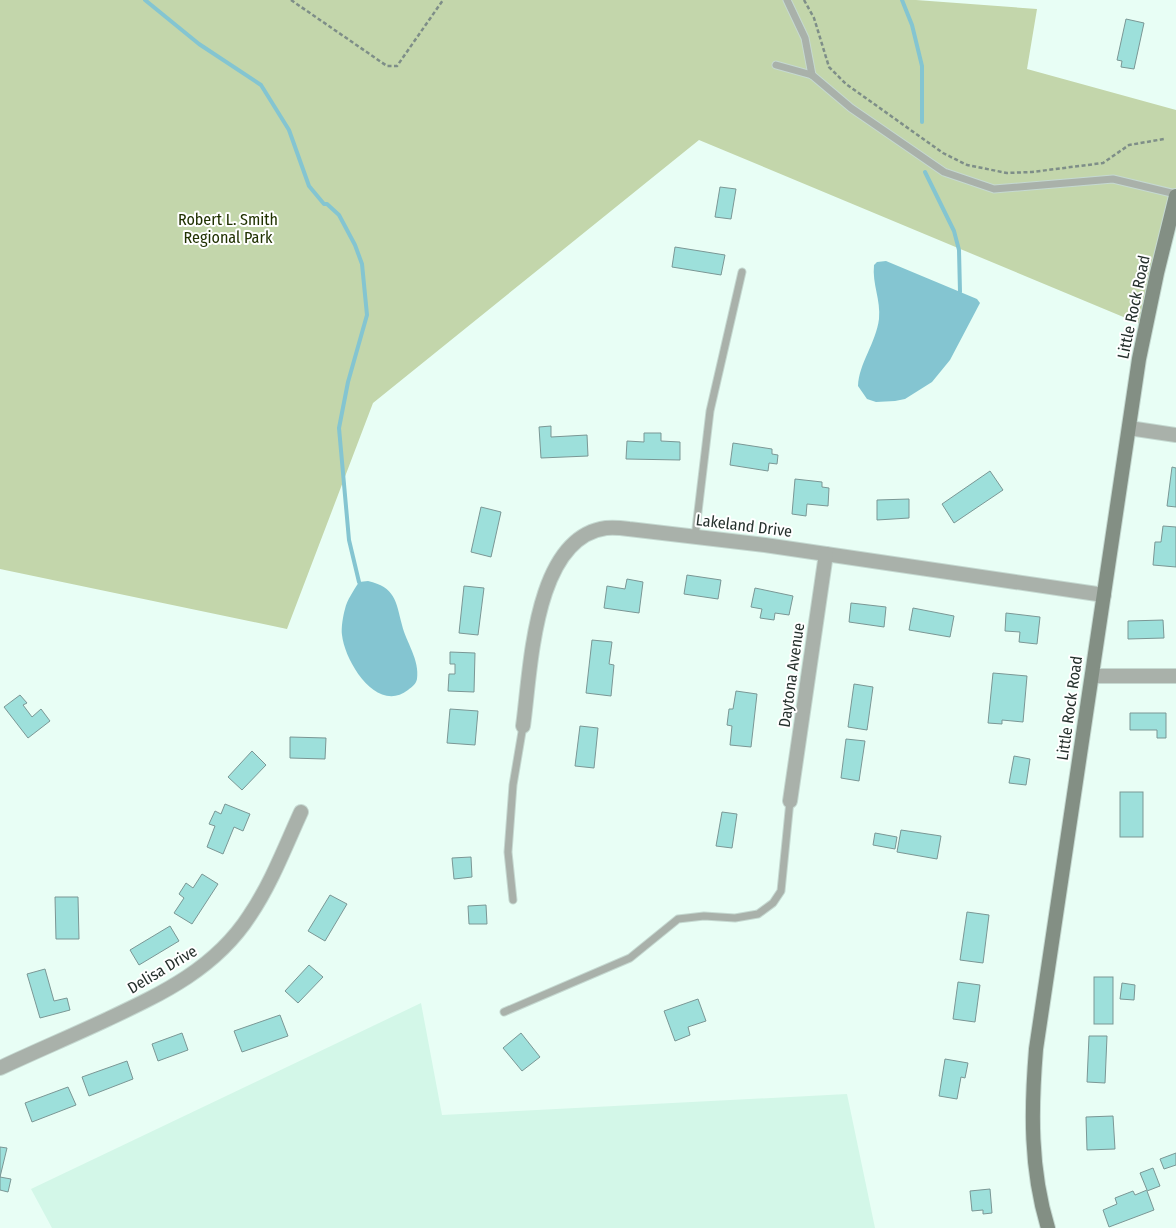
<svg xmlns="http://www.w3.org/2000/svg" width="1176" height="1228" font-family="'Fira Sans Condensed',sans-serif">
<rect width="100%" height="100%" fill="#e8fef5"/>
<polygon fill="#d3f7e8" points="421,1003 442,1115 847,1094 875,1228 52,1228 31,1189"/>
<polygon fill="#c3d6ab" points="0,0 916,0 1037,9 1027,69 1176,110 1176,196 1145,326 699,140 373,403 287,629 0,569"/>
<g fill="#84c5d1">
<path d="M886,261L977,299L980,303L950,360L932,382L905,399L895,401L876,402L867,399L858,386C859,363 876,343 879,319C881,300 872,284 874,265L877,262Z"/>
<path d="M368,581C395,587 396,601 402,625C406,642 420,660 417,679C416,684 412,687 408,690C377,714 345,662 342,635C341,628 343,616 345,609C347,600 354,590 359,582Z"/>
</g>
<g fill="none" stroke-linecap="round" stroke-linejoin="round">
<g stroke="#84c5d1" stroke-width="4">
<polyline points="145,0 199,44 261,85 289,130 309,186 324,204 327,204 339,215 355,245 362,264 367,315 348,382 339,428 349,540 359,582"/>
<polyline points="902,0 912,25 922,66 922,122"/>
<polyline points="925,172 954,231 959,250 960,292"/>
</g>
</g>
<g fill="#9de0db" stroke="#7b9795">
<polygon points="1126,19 1144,23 1134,69 1121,67 1122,61 1117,60"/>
<polygon points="720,187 736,189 731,219 715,217"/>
<polygon points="675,247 725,255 721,275 672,267"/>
<polygon points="551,426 551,437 587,435 588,456 541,458 539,427"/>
<polygon points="644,433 661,433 661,441 680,442 680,460 626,459 627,441 644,442"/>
<polygon points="733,443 772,449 772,454 778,455 777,464 769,463 768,471 730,465"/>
<polygon points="1172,467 1176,468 1176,507 1167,506"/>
<polygon points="990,471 1003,490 954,523 942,504"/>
<polygon points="795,479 822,482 822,487 829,488 828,506 807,504 806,516 792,514"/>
<polygon points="909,499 909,518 877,520 877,500"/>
<polygon points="481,507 501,512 491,557 471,552"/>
<polygon points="1163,526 1176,527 1176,567 1153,565 1155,542 1161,542"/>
<polygon points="687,575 721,580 718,599 684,594"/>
<polygon points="627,579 643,582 639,613 604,608 607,586 625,589"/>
<polygon points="464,586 484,588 478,635 459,633"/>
<polygon points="755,588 793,596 789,615 775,613 774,620 760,618 762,609 751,607"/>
<polygon points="851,603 886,607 884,627 849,622"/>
<polygon points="913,608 954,616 950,637 909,630"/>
<polygon points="1006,613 1040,617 1037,644 1019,642 1020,632 1005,631"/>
<polygon points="1163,620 1164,638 1128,639 1128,621"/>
<polygon points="592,640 612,642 609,664 614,665 611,696 586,693"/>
<polygon points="450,652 475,653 474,692 448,691 449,674 455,674 455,664 450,664"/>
<polygon points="993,673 1027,676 1023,722 1002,720 1002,724 988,723"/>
<polygon points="854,684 873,687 867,730 848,727"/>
<polygon points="736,691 757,694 751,747 730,745 732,726 727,725 729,709 733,709"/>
<polygon points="20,695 27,703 23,705 32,717 41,709 50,721 28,738 4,707"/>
<polygon points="450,709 478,711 475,745 447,743"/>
<polygon points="1130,713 1166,713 1166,738 1157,738 1157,730 1130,730"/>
<polygon points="580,726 598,728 594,768 575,766"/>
<polygon points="290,737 326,738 325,759 290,758"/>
<polygon points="846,739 865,741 859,781 841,778"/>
<polygon points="252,751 266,765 242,790 228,777"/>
<polygon points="1014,756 1030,759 1026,785 1009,783"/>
<rect x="1120" y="792" width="23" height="45"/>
<polygon points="225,804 250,814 243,831 234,827 223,854 207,847 215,826 209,824 215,811 221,814"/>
<polygon points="722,812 737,814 732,848 716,846"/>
<polygon points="901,830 941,836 937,859 897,852"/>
<polygon points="875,833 897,837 895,849 873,845"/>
<polygon points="471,857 472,877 454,879 452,858"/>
<polygon points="202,874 218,884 192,924 174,913 184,898 179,894 186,883 193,888"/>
<polygon points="330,895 347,904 325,941 308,931"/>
<polygon points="55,897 78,897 79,939 56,939"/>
<polygon points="486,905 487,924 469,924 468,906"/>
<polygon points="967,912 989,915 983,963 960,960"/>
<polygon points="170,926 179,941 139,965 130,950"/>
<polygon points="309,965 323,977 298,1003 285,991"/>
<polygon points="45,969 54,1001 67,998 70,1010 40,1018 27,974"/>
<rect x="1094" y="977" width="19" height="47"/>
<polygon points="958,982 980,985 975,1022 953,1019"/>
<polygon points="1122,983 1135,985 1134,1000 1120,999"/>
<polygon points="698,999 706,1021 688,1027 690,1035 675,1041 664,1011"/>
<polygon points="280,1015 288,1036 242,1052 234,1031"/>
<polygon points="182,1033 188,1050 158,1061 152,1044"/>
<polygon points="521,1033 540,1057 522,1071 503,1048"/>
<polygon points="1089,1036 1107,1036 1105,1083 1087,1082"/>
<polygon points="945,1059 968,1063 965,1078 961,1077 957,1099 939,1096"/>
<polygon points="127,1061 133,1079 89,1096 82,1077"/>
<polygon points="68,1087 76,1105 32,1122 25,1103"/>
<polygon points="1113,1116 1115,1149 1087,1150 1086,1117"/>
<polygon points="0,1147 7,1148 0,1177 11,1179 8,1192 0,1190"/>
<polygon points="1176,1153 1176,1165 1164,1169 1160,1159"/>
<polygon points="1153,1168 1160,1186 1147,1191 1154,1210 1109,1227 1103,1210 1117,1204 1115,1198 1133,1191 1135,1195 1147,1190 1140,1173"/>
<polygon points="990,1189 992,1213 983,1214 983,1210 972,1211 970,1191"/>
</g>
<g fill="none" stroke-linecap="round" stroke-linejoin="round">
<g stroke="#c5d9d1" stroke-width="9">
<g id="service">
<polyline points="787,0 805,38 812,75"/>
<polyline points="776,65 812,75 851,108 944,172 994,189 1113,179 1176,194"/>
<polyline points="695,537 710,411 742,272"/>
<polyline points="513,900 508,852 513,785 523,726"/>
<polyline points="504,1012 630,958 678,919 704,916 735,918 758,914 773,903 781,891 790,801"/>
</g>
</g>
<g stroke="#c5d9d1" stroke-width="16">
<g id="minor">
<polyline points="1129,428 1176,435"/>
<polyline points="1092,676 1176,676"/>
<path d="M523,726C531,670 533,538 606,528C614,527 622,528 629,529L765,545L1104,595"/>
<polyline points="790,801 826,554"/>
<path d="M0,1068C36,1051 72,1036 108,1019C163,993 216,968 250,915C271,884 285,847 301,812"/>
</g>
</g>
<g stroke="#c5d9d1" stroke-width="16">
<path id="secondary" d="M1048,1228C1030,1169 1031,1110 1036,1049L1139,359L1157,273L1176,196"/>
</g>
<g stroke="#7e8e88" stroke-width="2.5" stroke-dasharray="4 2.5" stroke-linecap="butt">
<polyline points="291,0 387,66 397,66 443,0"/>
<polyline points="804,0 814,18 829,67 846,84 943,153 967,165 1007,173 1032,172 1103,163 1129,145 1164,139"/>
</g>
<use href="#service" stroke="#a9b1aa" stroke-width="7"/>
<use href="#minor" stroke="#a9b1aa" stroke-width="14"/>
<use href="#secondary" stroke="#838f84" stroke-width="14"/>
</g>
<g text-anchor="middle" stroke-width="4" stroke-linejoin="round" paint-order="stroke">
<g font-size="16" fill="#203100" stroke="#fff">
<text x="228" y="225">Robert L. Smith<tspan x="228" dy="18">Regional Park</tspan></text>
</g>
<g font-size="16" fill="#26312d" stroke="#fff">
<text transform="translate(1133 307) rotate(-78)" y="6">Little Rock Road</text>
<text transform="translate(744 525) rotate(7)" y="6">Lakeland Drive</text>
<text transform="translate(791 675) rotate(-82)" y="6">Daytona Avenue</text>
<text transform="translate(1069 708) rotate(-82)" y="6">Little Rock Road</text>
<text transform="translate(162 969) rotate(-31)" y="6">Delisa Drive</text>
</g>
</g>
</svg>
